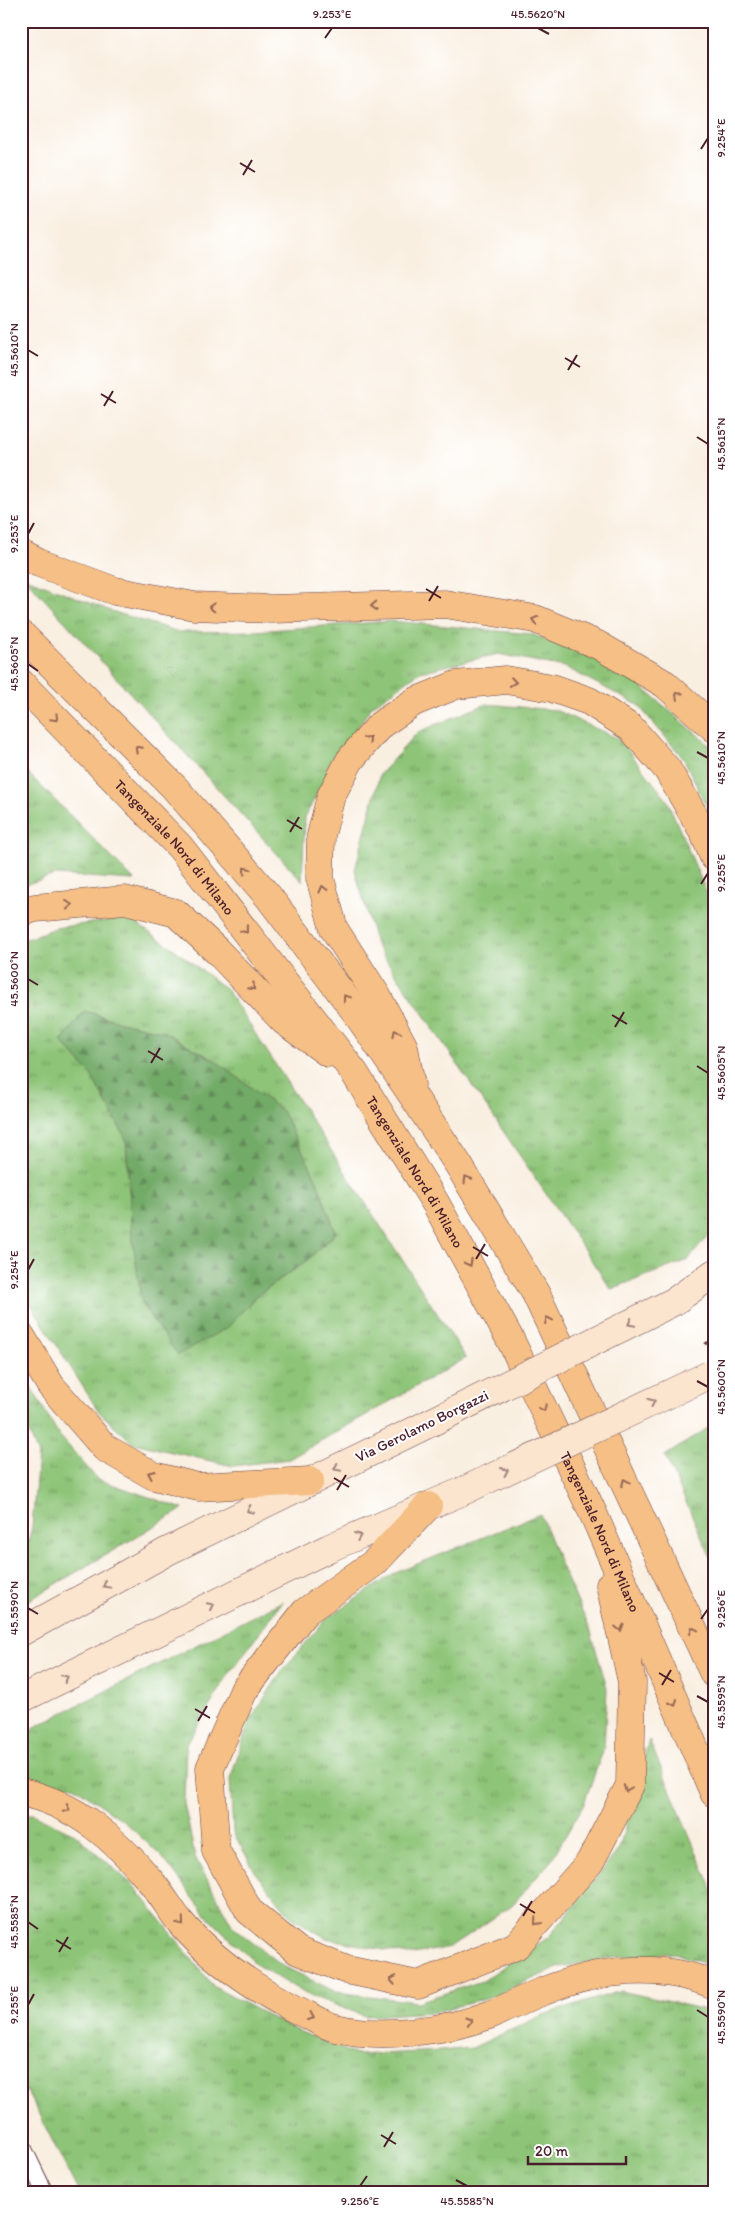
<svg xmlns="http://www.w3.org/2000/svg" width="735" height="2214" font-family="Itim,sans-serif">
<defs>
<pattern id="grass-tufts" width="24" height="20" patternUnits="userSpaceOnUse" patternTransform="scale(1.25)"><rect width="24" height="20" fill="#8dc477"/><path d="M3 7l-1-3M5 7V3M7 7l1-3M15 17l-1-3M17 17v-4M19 17l1-3" fill="none" stroke="#759f62"/></pattern>
<pattern id="forest-firs" width="22" height="20" patternUnits="userSpaceOnUse" patternTransform="scale(1.25)"><rect width="22" height="20" fill="#72aa68"/><path d="M5 1l3.5 6h-7zM16 11l3.5 6h-7z" fill="#608a56"/></pattern>
</defs>
<rect width="100%" height="100%" fill="#fff"/>
<filter id="ink" filterUnits="userSpaceOnUse"><feTurbulence type="fractalNoise" baseFrequency=".02" numOctaves="2"/><feDisplacementMap in="SourceGraphic" scale="10" xChannelSelector="R" yChannelSelector="G"/><feConvolveMatrix kernelMatrix="1 2 1 2 8 2 1 2 1" color-interpolation-filters="sRGB"/></filter>
<filter id="wash" filterUnits="userSpaceOnUse"><feTurbulence type="fractalNoise" baseFrequency=".0096" numOctaves="4" result="noise"/><feDisplacementMap in="SourceGraphic" scale="20" xChannelSelector="R" yChannelSelector="G"/><feGaussianBlur stdDeviation="1.12" result="paint"/><feColorMatrix in="noise" values="0 0 0 0 0 0 0 0 0 0 0 0 0 0 0 0 0 1.4 0 .05"/><feComposite in="paint" operator="in"/></filter>
<g filter="url(#wash)">
<rect width="100%" height="100%" fill="#f9efe1"/>
<g fill="url(#grass-tufts)" stroke="#6c7251" fill-rule="evenodd">
<polygon points="24,577 111,611 179,632 255,631 392,621 531,634 618,667 704,740 714,750 714,823 684,759 638,705 565,667 498,654 420,672 372,706 331,766 305,817 302,881"/>
<polygon points="486,704 555,710 619,739 667,800 714,910 714,1229 688,1260 611,1289 376,945 355,870 380,774 418,732"/>
<polygon points="21,766 134,880 55,875 21,886"/>
<path d="M128,918L174,949L227,990L466,1358L289,1459L233,1466L133,1443L99,1412L21,1289V941L55,928ZM85,1011L120,1022L164,1032L216,1061L336,1233L305,1262L256,1296L228,1327L132,1235L126,1139L90,1073L61,1041Z"/>
<polygon points="21,1370 59,1435 97,1479 183,1509 21,1605 21,1568 32,1527 38,1455 21,1412"/>
<polygon points="714,1424 714,1564 665,1456"/>
<polygon points="540,1514 561,1566 590,1629 607,1688 604,1748 583,1806 550,1862 512,1905 451,1947 408,1955 326,1938 291,1917 257,1875 233,1832 230,1779 249,1722 282,1671 326,1619 393,1574"/>
<polygon points="283,1601 229,1674 186,1745 184,1803 195,1857 233,1927 281,1965 336,1992 418,2002 482,1981 549,1937 619,1849 649,1740 714,1893 714,1967 675,1953 620,1957 560,1967 486,1999 434,2012 365,2016 306,1994 257,1965 207,1916 163,1858 124,1821 74,1786 21,1778 21,1734"/>
<polygon points="32,1814 75,1834 134,1886 214,1987 289,2027 356,2055 441,2051 472,2048 543,2015 621,1991 701,2009 714,2016 714,2193 79,2193 27,2091 21,2091 21,1815"/>
</g>
<polygon fill="url(#forest-firs)" stroke="#5e644a" points="85,1011 120,1022 164,1032 216,1061 282,1111 316,1178 336,1233 305,1262 256,1296 228,1327 178,1355 142,1305 132,1235 126,1139 90,1073 61,1041"/>
</g>
<g filter="url(#ink)">
<g fill="none" stroke-linecap="round" stroke-linejoin="round">
<g stroke="#643e46" stroke-width="18">
<polyline id="service" points="21,2143 45,2193"/>
</g>
<g stroke="#643e46" stroke-width="29">
<g id="secondary">
<polyline points="675,1301 714,1273"/>
<polyline points="21,1632 168,1551 428,1424"/>
<polyline points="21,1699 329,1548 461,1492"/>
</g>
</g>
<g stroke="#643e46" stroke-width="29">
<g id="motorway">
<polyline points="21,554 39,563 115,591 194,606 271,609 445,604 535,619 598,645 665,684 714,728"/>
<polyline points="21,634 174,787 268,896 355,1011 413,1096 458,1164 536,1294 714,1674"/>
<path id="s1" d="M21,683L180,847L354,1072L436,1204L511,1341L593,1513L714,1793"/>
<polyline points="21,912 35,908 125,900 176,913 217,951 284,1021 328,1053"/>
<polyline points="411,1085 404,1047 377,996 334,929 320,878 321,835 331,796 350,760 380,725 414,702 456,685 506,680 552,688 589,701 631,728 667,769 703,831 714,857"/>
<polyline points="21,1336 51,1386 105,1448 154,1476 198,1487 310,1481"/>
<polyline points="428,1506 374,1563 305,1612 244,1690 210,1768 216,1851 249,1911 298,1951 347,1970 418,1985 516,1946 590,1862 630,1785 632,1682 610,1585"/>
<path d="M21,1792C76,1804 117,1840 152,1883C162,1895 170,1909 180,1922C215,1963 259,1992 307,2015C316,2019 326,2026 336,2028C379,2039 448,2031 489,2015C508,2008 525,1998 544,1991C597,1969 660,1962 714,1985"/>
</g>
</g>
<polyline stroke="#643e46" stroke-width="3" stroke-dasharray="4 4" stroke-linecap="butt" points="705,1344 714,1340"/>
<use href="#service" stroke="#fff" stroke-width="16"/>
<use href="#secondary" stroke="#fbe5cf" stroke-width="28"/>
<use href="#motorway" stroke="#f5bf86" stroke-width="28"/>
<g stroke="#643e46" stroke-width="29" stroke-linecap="butt">
<g id="secondary-bridge">
<polyline points="428,1424 675,1301"/>
<polyline points="461,1492 709,1375"/>
</g>
</g>
<use href="#secondary-bridge" stroke="#fbe5cf" stroke-width="28"/>
</g>
<defs><path id="oneway-chevron" d="M-2-3.5L2.5 0L-2 3.5" fill="none" stroke-width="1.6" stroke-linecap="round" stroke-linejoin="round" transform="scale(1.25)"/></defs>
<g stroke="#976754">
<use href="#oneway-chevron" transform="translate(374 606) rotate(178)"/>
<use href="#oneway-chevron" transform="translate(212 607) rotate(-178)"/>
<use href="#oneway-chevron" transform="translate(535 620) rotate(-164)"/>
<use href="#oneway-chevron" transform="translate(513 682) rotate(8)"/>
<use href="#oneway-chevron" transform="translate(678 695) rotate(-138)"/>
<use href="#oneway-chevron" transform="translate(55 718) rotate(46)"/>
<use href="#oneway-chevron" transform="translate(368 739) rotate(-49)"/>
<use href="#oneway-chevron" transform="translate(138 749) rotate(-135)"/>
<use href="#oneway-chevron" transform="translate(246 870) rotate(-130)"/>
<use href="#oneway-chevron" transform="translate(323 889) rotate(-105)"/>
<use href="#oneway-chevron" transform="translate(69 905) rotate(-5)"/>
<use href="#oneway-chevron" transform="translate(245 930) rotate(52)"/>
<use href="#oneway-chevron" transform="translate(252 987) rotate(46)"/>
<use href="#oneway-chevron" transform="translate(346 998) rotate(-127)"/>
<use href="#oneway-chevron" transform="translate(396 1033) rotate(-117)"/>
<use href="#oneway-chevron" transform="translate(467 1179) rotate(-121)"/>
<use href="#oneway-chevron" transform="translate(469 1263) rotate(61)"/>
<use href="#oneway-chevron" transform="translate(548 1320) rotate(-115)"/>
<use href="#oneway-chevron" transform="translate(543 1408) rotate(64)"/>
<use href="#oneway-chevron" transform="translate(151 1474) rotate(-156)"/>
<use href="#oneway-chevron" transform="translate(625 1482) rotate(-115)"/>
<use href="#oneway-chevron" transform="translate(620 1628) rotate(77)"/>
<use href="#oneway-chevron" transform="translate(693 1630) rotate(-115)"/>
<use href="#oneway-chevron" transform="translate(674 1703) rotate(66)"/>
<use href="#oneway-chevron" transform="translate(627 1789) rotate(111)"/>
<use href="#oneway-chevron" transform="translate(67 1809) rotate(27)"/>
<use href="#oneway-chevron" transform="translate(181 1922) rotate(50)"/>
<use href="#oneway-chevron" transform="translate(537 1922) rotate(131)"/>
<use href="#oneway-chevron" transform="translate(393 1980) rotate(-169)"/>
<use href="#oneway-chevron" transform="translate(311 2017) rotate(25)"/>
<use href="#oneway-chevron" transform="translate(469 2021) rotate(-16)"/>
</g>
<g stroke="#a2827d">
<use href="#oneway-chevron" transform="translate(631 1323) rotate(153)"/>
<use href="#oneway-chevron" transform="translate(652 1402) rotate(-25)"/>
<use href="#oneway-chevron" transform="translate(337 1468) rotate(154)"/>
<use href="#oneway-chevron" transform="translate(505 1471) rotate(-25)"/>
<use href="#oneway-chevron" transform="translate(250 1510) rotate(154)"/>
<use href="#oneway-chevron" transform="translate(358 1536) rotate(-23)"/>
<use href="#oneway-chevron" transform="translate(106 1585) rotate(151)"/>
<use href="#oneway-chevron" transform="translate(211 1606) rotate(-26)"/>
<use href="#oneway-chevron" transform="translate(65 1678) rotate(-26)"/>
</g>
</g>
<path fill="none" stroke="#4a1f2b" stroke-width="2" d="M538,28L549,34M325,38L332,28M701,149L708,138M240,163L255,172M243,175L252,160M28,350L38,356M565,358L580,367M568,370L577,355M101,394L116,403M104,406L113,391M697,437L708,444M28,534L34,523M426,589L441,598M429,601L438,586M28,664L38,671M697,752L708,758M287,820L302,829M290,832L299,817M701,884L708,873M28,979L38,985M612,1015L627,1024M615,1027L624,1012M148,1051L163,1060M151,1063L160,1048M697,1066L708,1073M473,1247L488,1256M476,1259L485,1244M28,1270L34,1259M697,1381L708,1387M334,1478L349,1487M337,1490L346,1475M28,1608L38,1614M701,1619L708,1609M659,1673L674,1682M662,1685L671,1670M697,1696L708,1702M195,1709L210,1718M198,1721L207,1706M520,1904L535,1913M523,1916L532,1901M28,1922L38,1929M56,1940L71,1949M59,1952L68,1937M28,2005L34,1994M697,2010L708,2017M381,2135L396,2144M384,2147L393,2132M456,2180L467,2186M360,2186L367,2176"/>
<g text-anchor="middle" stroke-width="4" stroke-linejoin="round" paint-order="stroke">
<g font-size="15" fill="#4a1f2b" stroke="#fff">
<text dy="5" stroke="none"><textPath href="#s1" startOffset="225">Tangenziale Nord di Milano</textPath></text>
<text dy="5" stroke="none"><textPath href="#s1" startOffset="630">Tangenziale Nord di Milano</textPath></text>
<text transform="translate(422 1426) rotate(-26)" y="5">Via Gerolamo Borgazzi</text>
<text dy="5" stroke="none"><textPath href="#s1" startOffset="1035">Tangenziale Nord di Milano</textPath></text>
</g>
</g>
<rect width="735" height="2214" fill="none" stroke="#fff" stroke-width="55"/>
<path d="M528 2156v8h98v-8" fill="none" stroke="#4a1f2b" stroke-width="2.5"/>
<text x="535" y="2156" font-size="15" fill="#4a1f2b" stroke="#ffffff" stroke-width="4" paint-order="stroke">20 m</text>
<rect x="28" y="28" width="680" height="2158" fill="none" stroke="#4a1f2b" stroke-width="2"/>
<g font-size="12" text-anchor="middle" fill="#4a1f2b">
<text x="332" y="18">9.253°E</text>
<text x="538" y="18">45.5620°N</text>
<text transform="translate(721 138) rotate(-90)" y="4">9.254°E</text>
<text transform="translate(14 350) rotate(-90)" y="4">45.5610°N</text>
<text transform="translate(721 444) rotate(-90)" y="4">45.5615°N</text>
<text transform="translate(14 534) rotate(-90)" y="4">9.253°E</text>
<text transform="translate(14 664) rotate(-90)" y="4">45.5605°N</text>
<text transform="translate(721 758) rotate(-90)" y="4">45.5610°N</text>
<text transform="translate(721 873) rotate(-90)" y="4">9.255°E</text>
<text transform="translate(14 979) rotate(-90)" y="4">45.5600°N</text>
<text transform="translate(721 1073) rotate(-90)" y="4">45.5605°N</text>
<text transform="translate(14 1270) rotate(-90)" y="4">9.254°E</text>
<text transform="translate(721 1387) rotate(-90)" y="4">45.5600°N</text>
<text transform="translate(14 1608) rotate(-90)" y="4">45.5590°N</text>
<text transform="translate(721 1609) rotate(-90)" y="4">9.256°E</text>
<text transform="translate(721 1702) rotate(-90)" y="4">45.5595°N</text>
<text transform="translate(14 1922) rotate(-90)" y="4">45.5585°N</text>
<text transform="translate(14 2005) rotate(-90)" y="4">9.255°E</text>
<text transform="translate(721 2017) rotate(-90)" y="4">45.5590°N</text>
<text x="360" y="2205">9.256°E</text>
<text x="467" y="2205">45.5585°N</text>
</g>
</svg>
